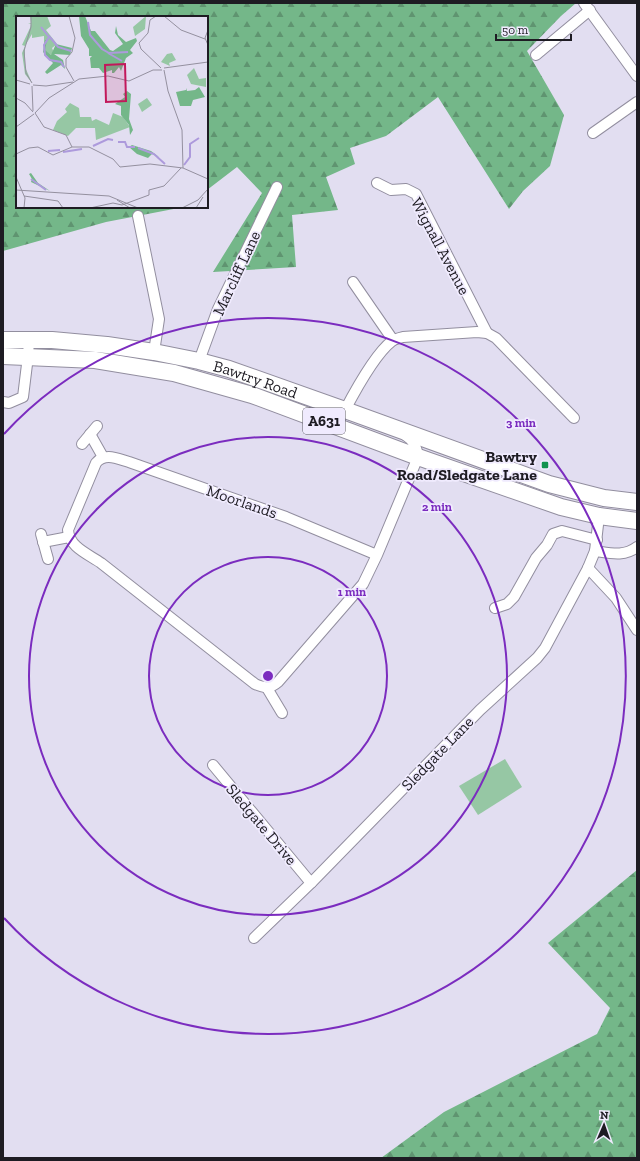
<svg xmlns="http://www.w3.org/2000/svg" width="640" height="1161" font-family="'Zilla Slab',serif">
<defs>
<pattern id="forest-firs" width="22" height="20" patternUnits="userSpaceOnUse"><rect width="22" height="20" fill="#74b789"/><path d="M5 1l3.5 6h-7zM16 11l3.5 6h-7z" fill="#5f9470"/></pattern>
</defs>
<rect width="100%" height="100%" fill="#e2def1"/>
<polygon fill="#96c7a4" points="505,759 522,787 478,815 459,786"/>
<g fill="url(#forest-firs)">
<polygon points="3,3 576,3 561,16 527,51 564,115 550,166 523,191 509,209 438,97 386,136 350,148 355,164 326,177 338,210 292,215 296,267 213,272 262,193 237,167 207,190 207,17 17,17 17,207 184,207 106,222 3,251"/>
<polygon points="637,870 637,1158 381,1158 444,1112 597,1034 610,1008 548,943"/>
</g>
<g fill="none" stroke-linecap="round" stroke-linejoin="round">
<g stroke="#928e9f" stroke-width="12">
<g id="street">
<polyline points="584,3 637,76"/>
<polyline points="536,55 590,10"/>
<polyline points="593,133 637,102"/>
<polyline points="377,183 391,190 406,189 416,194 487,333"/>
<polyline points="138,216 159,319 154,352"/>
<polyline points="353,282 393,340"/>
<polyline points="199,361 218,309 277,187"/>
<polyline points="3,402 9,403 23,397 28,356 29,340"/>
<path d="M345,410C355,391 375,354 392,341C395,339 399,338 403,337L477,332L487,333L496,338L574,418"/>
<polyline points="90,434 103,457"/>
<polyline points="82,444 97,426"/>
<path d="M599,516L595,551C610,553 624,557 637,547"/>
<polyline points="41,534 48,559"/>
<polyline points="43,542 69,537"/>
<path d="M377,555L286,517L129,462C118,459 105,452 96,463L68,530C69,547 88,554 101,563L255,684C264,688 270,689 278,682L363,584L377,555L418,457C417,447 413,440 405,435"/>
<polyline points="588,568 616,598 637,630"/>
<polyline points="495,608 507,604 514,597 536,558 547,545 553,534 562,531 597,540"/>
<polyline points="267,688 282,713"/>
<polyline points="213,765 311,883"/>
<polyline points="254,938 311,883 480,710 537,658 545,648 588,568 595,551"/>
</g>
</g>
<g stroke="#928e9f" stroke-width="18">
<g id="primary">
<path id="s1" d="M3,340H52L107,345L154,352L199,361L229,369L345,410L549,484L604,498L637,502"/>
<polyline points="3,356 95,360 174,373 252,395 418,457 561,507 599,516 637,521"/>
</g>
</g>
<use href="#street" stroke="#fff" stroke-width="10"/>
<use href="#primary" stroke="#fff" stroke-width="16"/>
</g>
<g fill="none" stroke="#7b2cbf" stroke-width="2">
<circle cx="268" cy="676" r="119"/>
<circle cx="268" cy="676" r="239"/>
<path d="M4 434A358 358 0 1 1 4 918"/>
</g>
<rect fill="#129350" stroke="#f0ebfe" stroke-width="1.5" x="541" y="461" width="8" height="8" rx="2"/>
<g text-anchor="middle" stroke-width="3.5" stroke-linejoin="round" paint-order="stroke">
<rect fill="#f0ebfe" stroke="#5d5a65" stroke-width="1" x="303" y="408" width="42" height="26" rx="3"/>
<g font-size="15" font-weight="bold" fill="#1e1c23">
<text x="324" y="426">A631</text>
</g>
<g font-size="16" fill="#1e1c23" stroke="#f0ebfe">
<text transform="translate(441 246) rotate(62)" y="6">Wignall Avenue</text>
<text transform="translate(236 273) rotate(-65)" y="6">Marcliff Lane</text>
<text dy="6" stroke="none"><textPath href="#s1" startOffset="257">Bawtry Road</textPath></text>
<text transform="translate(242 501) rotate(19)" y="6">Moorlands</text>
<text transform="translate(437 753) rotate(-46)" y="6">Sledgate Lane</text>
<text transform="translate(262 824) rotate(50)" y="6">Sledgate Drive</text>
</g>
<g font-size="16" font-weight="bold" fill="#1e1c23" stroke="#f0ebfe" text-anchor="end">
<text x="537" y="462">Bawtry<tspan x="537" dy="18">Road/Sledgate Lane</tspan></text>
</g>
</g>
<g transform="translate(16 16)">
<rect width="192" height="192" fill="#e2def1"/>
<path d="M14,0H31L35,10L30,14L41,28L36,32L38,37L35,39L28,34V20L16,22V9V18L9,30V51L16,67L9,58L6,37L9,30L6,29L14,12L15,8L12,7H15ZM130,0L129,13L119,20L117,11ZM156,37L160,44L153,47L154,50L145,46L151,38ZM178,52L183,63L190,62V71L175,68L171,59ZM131,82L136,89L126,96L122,88ZM54,87L63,92L64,101H75L76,105L80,103L93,109L97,97L107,101L114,111L80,124L79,112H60L52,120L37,114L41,105L51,96L49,93Z" fill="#96c7a4"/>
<path d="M63,0H69L75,15H79L94,34L97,35L107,28L99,17L100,10L102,19L110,26L120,22L121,25L114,34L117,37L110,42L105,55L103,51L98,57H96V54L87,57L83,52H75L74,42L76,40H73V33L65,20ZM29,24H31L29,34L35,39L40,28L56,32L54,39L38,38L47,44L49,53L45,49L31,58L29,56L37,47L27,36ZM183,71L189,81L177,84L175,90H164L160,76L170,74V72L171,75L179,74ZM111,75L115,78L113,103L117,114L114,119L113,109L105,99V90L99,88L109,81L107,78ZM116,129L135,135L143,141L136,138L132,142L121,138L113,131ZM15,157L22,167L34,175L15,166L16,163L13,158Z" fill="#74b789"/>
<path fill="none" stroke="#ad9adc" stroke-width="2" d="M72,6L74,19L86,33L93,37L112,36M25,11L33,21L28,29L29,39L34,44L45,46L48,51M33,20L42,31L55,35M92,37L106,45M102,126H109L111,131H119M77,130L92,123L97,124M122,132L138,138L149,148M32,135L44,134M47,136L66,133M168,149L174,141V128L183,122M15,163L30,174"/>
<path fill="none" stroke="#94909f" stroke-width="1" d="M15,0V11L8,35L10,57L16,67M53,0L59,22L56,36L50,43V51L58,65M140,0L134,4L132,17L123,27L125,33L145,52M148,0L165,14L189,23M192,14L189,22L192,29M148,52L192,46M148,54L152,75L166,114L167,152L192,163M0,64L14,68M17,69L30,70L57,66M16,70L17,95M0,82L9,87L17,96M19,97L28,111L50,119L56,131H73L97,143L104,151L134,148L167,152M19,97L33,82L63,63L92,60L113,65L137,54H146M0,111L18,98M0,138L13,132L22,131L37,139L56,131M0,161L9,182L8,192M0,174L93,180L122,192M8,180L42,185L47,192M101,184L114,192M60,192H73M74,192L97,187L106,189L133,179V174L148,170L165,152M166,192L182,184L192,173M180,192L187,181"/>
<path fill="#c2185b" fill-opacity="0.15" stroke="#c2185b" stroke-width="2" d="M109,48L110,85L90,86L89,49Z"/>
<rect width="192" height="192" fill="none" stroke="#1e1c23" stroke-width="2"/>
</g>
<circle cx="268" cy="676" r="6" fill="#7b2cbf" stroke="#f0ebfe" stroke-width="2"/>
<g font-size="12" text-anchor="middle" font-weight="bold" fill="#7b2cbf" stroke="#f0ebfe" stroke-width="3.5" stroke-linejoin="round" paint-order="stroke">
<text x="521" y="427">3 min</text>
<text x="437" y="511">2 min</text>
<text x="352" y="596">1 min</text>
</g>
<rect width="640" height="1161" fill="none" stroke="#1e1c23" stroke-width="8"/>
<g transform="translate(604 1125) rotate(2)" stroke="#f0ebfe" stroke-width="3" paint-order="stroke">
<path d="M0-3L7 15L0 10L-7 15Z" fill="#1e1c23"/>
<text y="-6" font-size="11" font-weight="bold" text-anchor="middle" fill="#1e1c23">N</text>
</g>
<path d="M496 34v6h75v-6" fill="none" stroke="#1e1c23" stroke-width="2"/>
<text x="502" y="34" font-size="12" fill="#1e1c23" stroke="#f0ebfe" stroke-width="3" paint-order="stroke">50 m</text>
</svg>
